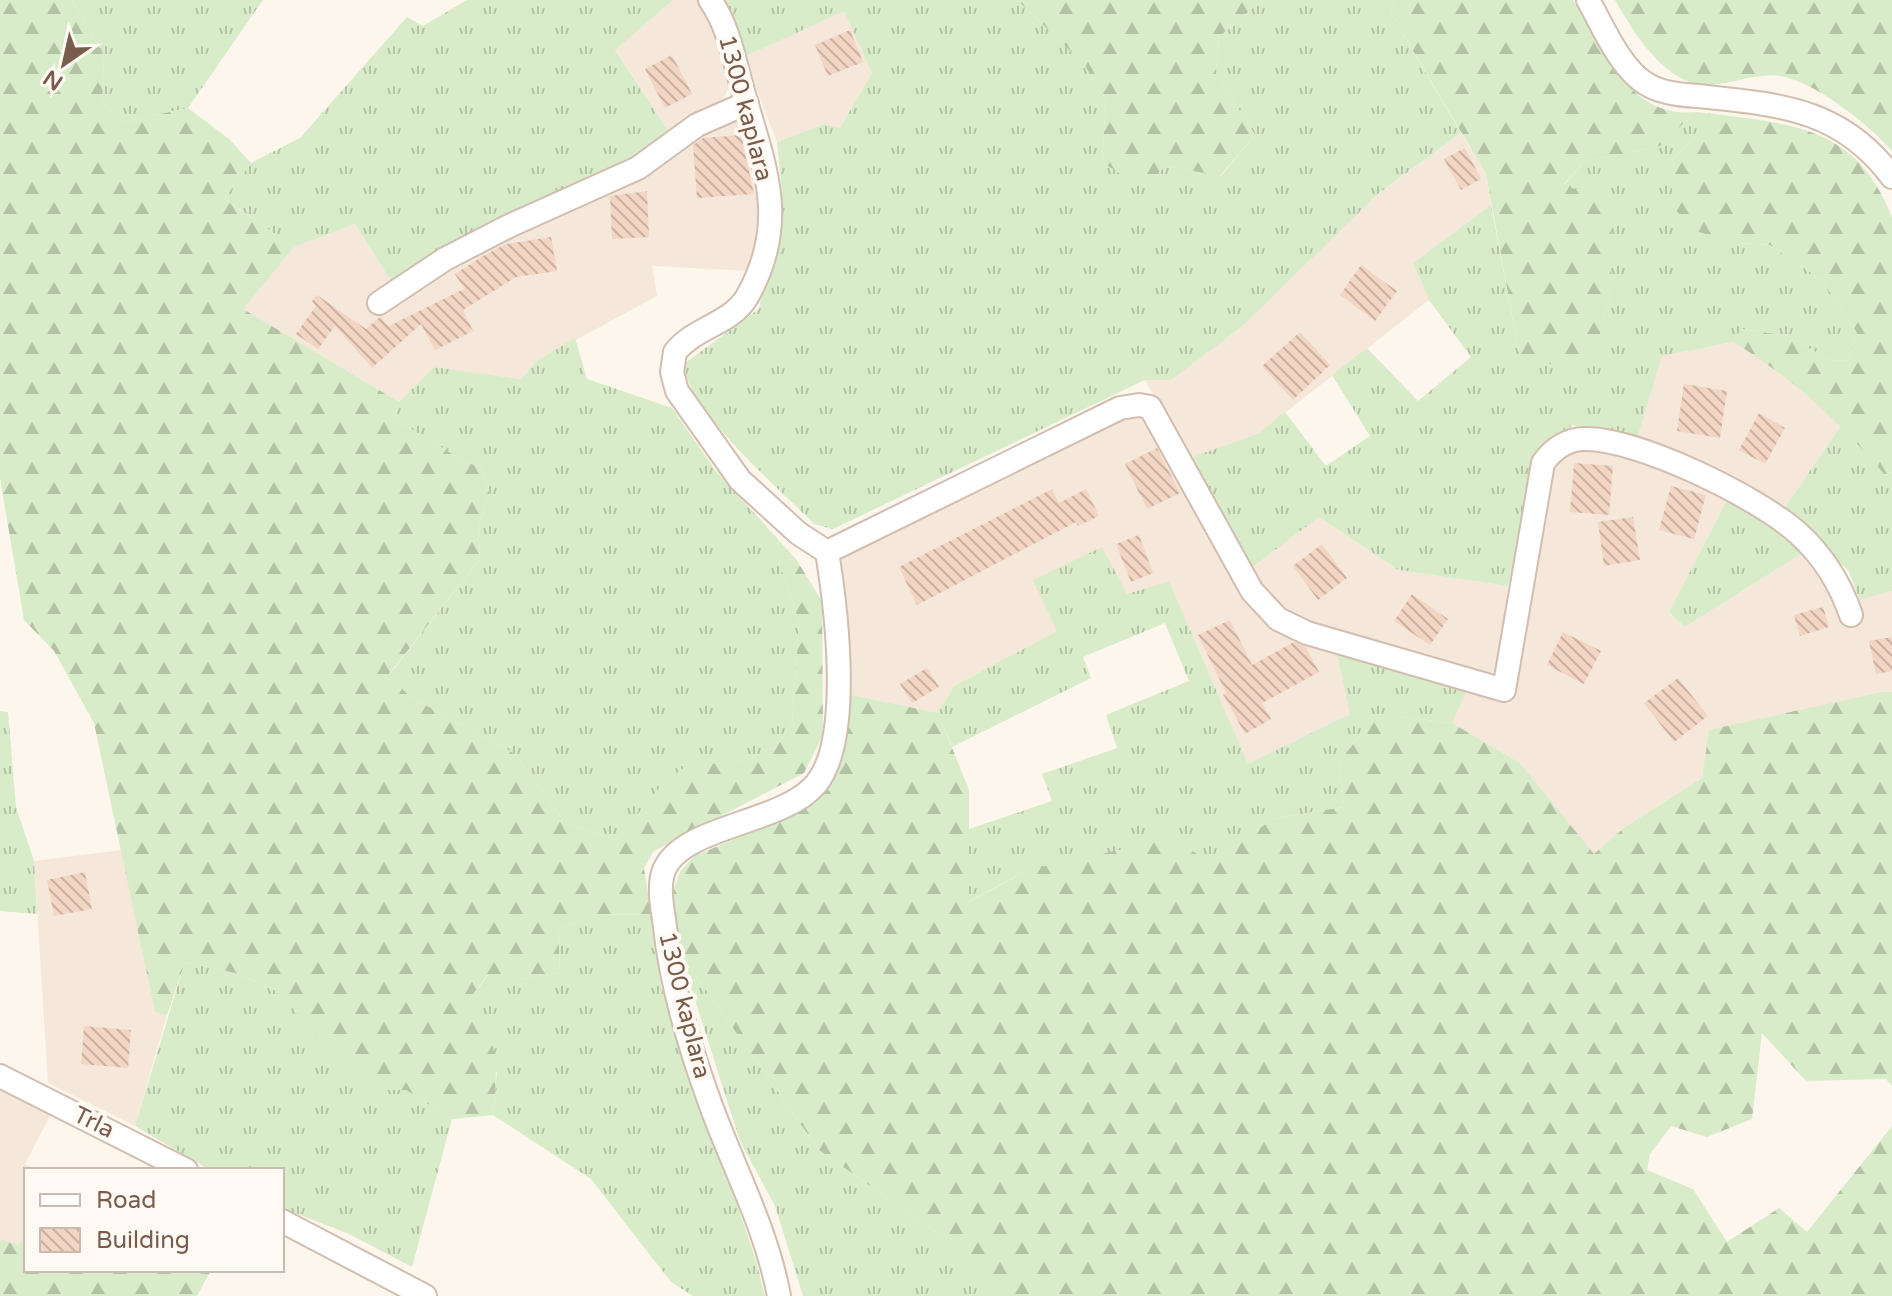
<svg xmlns="http://www.w3.org/2000/svg" width="1892" height="1296" font-family="'Varela Round',sans-serif">
<defs>
<pattern id="grass-tufts" width="24" height="20" patternUnits="userSpaceOnUse" patternTransform="scale(2)"><rect width="24" height="20" fill="#d8ecc9"/><path d="M3 7l-1-3M5 7V3M7 7l1-3M15 17l-1-3M17 17v-4M19 17l1-3" fill="none" stroke="#b4c2a5"/></pattern>
<pattern id="forest-firs" width="22" height="20" patternUnits="userSpaceOnUse" patternTransform="scale(2)"><rect width="22" height="20" fill="#d8ecc9"/><path d="M5 1l3.5 6h-7zM16 11l3.5 6h-7z" fill="#b4c2a5"/></pattern>
<pattern id="building-back-hatch" width="6" height="6" patternUnits="userSpaceOnUse" patternTransform="scale(2)"><rect width="6" height="6" fill="#f3d5c3"/><path d="M-1 5l2 2M0 0l6 6M5-1l2 2" fill="none" stroke="#cab0a1"/></pattern>
</defs>
<rect width="100%" height="100%" fill="#fdf6ec"/>
<g fill="#f5e8da">
<polygon points="673,0 698,0 714,24 730,86 723,99 669,132 615,49"/>
<polygon points="844,10 872,73 840,128 824,124 777,142 744,57"/>
<polygon points="741,113 762,176 761,227 751,271 652,266 657,296 537,361 521,379 434,367 399,402 242,309 294,247 355,224 401,297 475,250"/>
<polygon points="1461,133 1486,174 1491,205 1413,263 1429,300 1259,433 1190,458 1145,380 1171,380 1379,194"/>
<polygon points="1733,342 1775,367 1842,424 1783,510 1637,439 1661,356"/>
<polygon points="1140,416 1246,601 1277,629 1336,650 1351,714 1248,765 1169,581 1127,594 954,686 938,713 847,694 841,556 1120,417"/>
<polygon points="1579,451 1630,457 1706,485 1728,498 1669,612 1685,627 1801,554 1840,605 1892,591 1892,692 1710,730 1702,778 1625,827 1594,855 1520,763 1452,723 1468,689 1509,704 1522,659 1548,474 1556,463"/>
<polygon points="1319,517 1398,570 1508,586 1499,663 1492,674 1289,617 1274,605 1250,569"/>
<polygon points="122,850 155,1012 167,1015 135,1126 48,1083 34,861"/>
<polygon points="0,1086 51,1114 25,1164 36,1170 26,1170 26,1238 18,1245 0,1239"/>
</g>
<g fill="url(#grass-tufts)">
<polygon points="72,0 263,0 188,108 123,122 102,103 104,56"/>
<polygon points="467,0 673,0 615,50 669,132 628,166 476,231 391,281 355,224 294,247 223,198 251,163 300,138 407,17 423,26"/>
<path d="M716,0H1017L1084,64L1106,100L1102,162L1166,166L1221,176L1255,135L1216,73L1219,37L1262,0H1395L1390,12L1461,133L1378,194L1240,328L1171,380H1145L833,529L814,524C783,492 681,405 685,363L759,309L782,192L777,142L824,124L840,128L872,73L844,11L744,57Z"/>
<polygon points="1695,112 1715,114 1669,164 1738,243 1770,245 1822,280 1857,333 1848,360 1831,361 1788,336 1741,329 1733,342 1662,356 1637,439 1573,425 1540,447 1508,586 1398,570 1319,517 1250,569 1190,458 1259,433 1285,412 1326,466 1370,436 1332,375 1367,348 1418,401 1471,357 1429,300 1413,263 1491,205 1521,363 1575,364 1599,338 1611,289 1564,185 1583,162 1660,146"/>
<polygon points="575,338 587,379 672,408 715,470 796,559 779,561 799,622 792,723 777,746 744,761 686,767 665,782 616,840 566,824 515,754 409,696 389,675 480,559 478,526 490,491 480,466 467,463 395,419 399,402 434,367 521,379 537,361"/>
<polygon points="1842,424 1885,475 1892,472 1892,591 1860,600 1848,570 1783,510"/>
<polygon points="1728,498 1774,527 1801,554 1685,627 1669,612"/>
<polygon points="1102,547 1127,594 1169,581 1248,764 1350,714 1336,650 1468,689 1452,723 1377,714 1339,762 1343,807 1273,819 1210,863 1028,870 968,902 969,829 1052,801 1042,774 1117,748 1106,715 1189,681 1165,623 1083,657 1091,678 952,747 938,713 954,686 1057,631 1033,580"/>
<polygon points="0,711 8,712 16,807 34,861 37,914 0,911"/>
<polygon points="651,914 661,986 755,1257 765,1296 693,1296 671,1282 591,1179 493,1115 497,1073 469,1000 488,975 513,981 560,972 558,930 591,915"/>
<polygon points="680,953 819,1150 956,1246 1004,1296 803,1296 775,1206 740,1141"/>
<polygon points="185,962 235,973 275,990 372,1089 406,1090 452,1119 412,1267 349,1234 282,1208 282,1170 210,1170 135,1126"/>
</g>
<g fill="url(#forest-firs)">
<path d="M0,0H72L104,56L102,103L123,122L188,108L229,139L251,163L224,199L294,247L243,309L399,402L395,419L467,463L480,466L490,491L478,526L480,559L389,674L409,696L515,754L566,824L616,840L665,782L686,766L744,761L777,746L792,723L799,622L779,561L796,559L822,601L823,735L804,773L654,851L644,868L651,914L591,915L558,930L560,972L513,981L487,975L469,1000C500,1046 498,1061 493,1115L452,1119L406,1090H372L275,990L235,973L185,962L167,1015L155,1012L94,723L54,651L24,620L0,478Z"/>
<polygon points="1017,0 1262,0 1219,37 1216,73 1255,135 1220,176 1166,166 1142,188 1102,162 1106,100 1084,64"/>
<path d="M1395,0H1573C1604,47 1628,119 1695,112L1660,146L1583,162L1564,184L1612,208L1611,289L1599,339L1575,364H1521L1486,174L1390,12Z"/>
<path d="M1615,0H1892V151C1868,124 1816,82 1780,76C1758,72 1730,85 1707,85C1665,85 1633,31 1615,0Z"/>
<path d="M1715,114C1800,125 1857,129 1892,217V472L1885,475C1840,422 1793,378 1733,342L1741,329L1788,336L1831,361L1848,360L1857,333L1822,280L1770,245L1738,243L1699,232L1674,209L1669,164Z"/>
<polygon points="1882,692 1892,692 1892,1086 1886,1079 1806,1081 1762,1033 1752,1119 1707,1137 1671,1126 1650,1154 1647,1170 1693,1189 1727,1242 1779,1208 1807,1232 1892,1126 1892,1296 1004,1296 956,1246 819,1150 680,953 672,894 680,872 694,856 776,822 811,801 839,766 846,732 847,694 938,713 969,790 969,902 1028,870 1174,838 1210,863 1273,819 1343,807 1339,762 1377,714 1452,723 1520,763 1594,854 1625,827 1702,778 1709,730"/>
<polygon points="26,1238 26,1270 211,1270 197,1296 0,1296 0,1239 18,1245"/>
</g>
<g fill="url(#building-back-hatch)">
<polygon points="850,30 863,62 828,76 815,45"/>
<polygon points="672,55 692,94 665,108 645,69"/>
<polygon points="741,135 754,194 697,198 693,145 703,138"/>
<polygon points="1465,148 1481,179 1461,190 1444,159"/>
<polygon points="647,191 649,237 612,239 610,196"/>
<polygon points="551,237 557,271 516,277 463,310 473,331 435,350 421,324 372,368 335,326 318,349 296,334 316,306 312,301 317,295 366,329 380,317 389,326 464,289 455,274 483,256 506,244"/>
<polygon points="1361,265 1397,291 1375,321 1340,295"/>
<polygon points="1300,332 1330,365 1293,400 1262,366"/>
<polygon points="1684,384 1727,391 1720,438 1677,431"/>
<polygon points="1759,413 1785,428 1765,464 1739,450"/>
<polygon points="1157,448 1180,493 1147,509 1125,464"/>
<polygon points="1574,463 1613,466 1609,515 1570,512"/>
<polygon points="1671,486 1706,495 1694,539 1659,530"/>
<polygon points="1052,489 1059,503 1086,489 1099,516 1078,526 1076,522 917,605 899,567"/>
<polygon points="1633,517 1640,560 1604,566 1598,522"/>
<polygon points="1139,535 1153,573 1131,582 1116,544"/>
<polygon points="1322,544 1347,578 1318,600 1293,566"/>
<polygon points="1412,594 1448,619 1430,645 1394,621"/>
<polygon points="1823,607 1829,627 1800,636 1794,615"/>
<polygon points="1230,620 1252,665 1294,642 1306,647 1319,672 1262,703 1271,719 1245,734 1223,694 1226,693 1198,635"/>
<polygon points="1563,632 1601,651 1584,684 1547,665"/>
<polygon points="1892,637 1892,671 1876,674 1869,641"/>
<polygon points="927,668 939,687 912,703 900,684"/>
<polygon points="1678,678 1708,716 1674,742 1644,703"/>
<polygon points="85,872 92,909 54,916 47,880"/>
<polygon points="84,1026 131,1030 128,1068 81,1064"/>
</g>
<g fill="none" stroke-linecap="round" stroke-linejoin="round">
<g stroke="#d1beb0" stroke-width="26">
<g id="minor">
<path d="M710,0C729,27 734,60 743,91C764,166 790,221 747,297C731,324 695,327 675,352L672,372L677,391L740,480L798,533L827,552C836,607 853,739 816,784C782,825 678,825 663,873C658,890 663,910 665,927C671,985 690,1048 710,1103C734,1169 766,1227 779,1296"/>
<path d="M1588,0C1603,26 1620,69 1648,85C1666,95 1688,95 1708,97C1784,105 1843,111 1892,177"/>
<polyline points="379,303 445,259 509,226 638,168 697,125 747,103"/>
<path d="M827,552L1120,408L1139,405L1150,407L1252,591L1278,619L1307,633L1504,690L1543,463C1552,450 1567,439 1584,439C1638,438 1758,497 1799,534C1824,557 1840,583 1851,615"/>
<polyline points="0,1076 186,1170"/>
<polyline points="282,1221 425,1296"/>
</g>
</g>
<use href="#minor" stroke="#fff" stroke-width="22"/>
</g>
<g text-anchor="middle" stroke-width="8" stroke-linejoin="round" paint-order="stroke">
<g font-size="24" fill="#7a5c4d" stroke="#fffaf3">
<text transform="translate(746 108) rotate(75)" y="8">1300 kaplara</text>
<text transform="translate(685 1005) rotate(76)" y="8">1300 kaplara</text>
<text transform="translate(94 1122) rotate(26)" y="8">Trla</text>
</g>
</g>
<rect x="24" y="1168" width="260" height="104" fill="#fffaf3" stroke="#cabbb1" stroke-width="2"/>
<rect x="40" y="1194" width="40" height="12" fill="#ffffff" stroke="#cabbb1" stroke-width="2"/>
<text x="96" y="1208" font-size="24" fill="#7a5c4d">Road</text>
<rect x="40" y="1228" width="40" height="24" fill="url(#building-back-hatch)" stroke="#cabbb1" stroke-width="2"/>
<text x="96" y="1248" font-size="24" fill="#7a5c4d">Building</text>
<g transform="translate(64 64) rotate(214)" stroke="#fffaf3" stroke-width="6" paint-order="stroke">
<path d="M0-6L14 30L0 20L-14 30Z" fill="#7a5c4d"/>
<text y="-12" font-size="22" font-weight="bold" text-anchor="middle" fill="#7a5c4d">N</text>
</g>
</svg>
